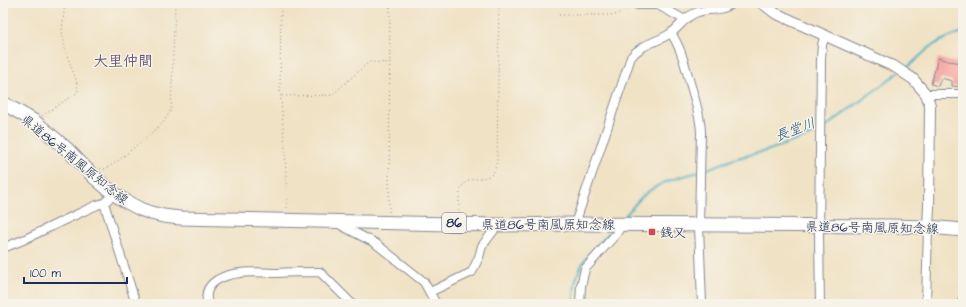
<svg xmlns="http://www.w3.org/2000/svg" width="966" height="307" font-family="'Architects Daughter','Klee One',sans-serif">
<rect width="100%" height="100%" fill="#f7f3e8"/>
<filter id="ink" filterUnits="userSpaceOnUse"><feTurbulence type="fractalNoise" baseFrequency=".025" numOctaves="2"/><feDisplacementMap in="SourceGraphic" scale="8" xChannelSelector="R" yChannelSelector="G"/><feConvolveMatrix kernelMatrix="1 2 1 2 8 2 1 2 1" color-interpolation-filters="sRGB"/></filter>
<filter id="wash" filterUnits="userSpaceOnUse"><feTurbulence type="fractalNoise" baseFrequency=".012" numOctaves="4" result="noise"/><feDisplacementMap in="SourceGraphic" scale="16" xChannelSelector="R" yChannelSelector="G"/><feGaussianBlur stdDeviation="0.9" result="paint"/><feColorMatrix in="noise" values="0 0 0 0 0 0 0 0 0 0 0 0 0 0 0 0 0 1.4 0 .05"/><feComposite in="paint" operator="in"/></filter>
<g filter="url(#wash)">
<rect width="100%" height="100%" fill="#f0e2c5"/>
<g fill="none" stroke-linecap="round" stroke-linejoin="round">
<g stroke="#45afc4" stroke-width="2">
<path d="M905,69C914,62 921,55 929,48C939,41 951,36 963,32"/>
<polyline points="823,129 898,73"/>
<polyline points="702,171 737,158 766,151 812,135 817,132"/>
<path d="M623,218C630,211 636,202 644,195C659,182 679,177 698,172"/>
<path d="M574,304C574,298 574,291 575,285C578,262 596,247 611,231"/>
</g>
</g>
<g id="blocks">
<polygon fill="#f59f9a" points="938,58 948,61 963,63 963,87 952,86 952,81 941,78 938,86 931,84"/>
</g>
</g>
<g filter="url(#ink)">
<use href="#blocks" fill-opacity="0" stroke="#868892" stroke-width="1"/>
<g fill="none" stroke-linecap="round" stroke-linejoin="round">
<g stroke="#868892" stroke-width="10">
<g id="minor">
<polyline points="635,3 637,5 658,5 685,20"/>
<path d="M671,33C681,48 685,65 690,83C695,99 700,115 701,132L699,225L702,304"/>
<polyline points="926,94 963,94"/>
<polyline points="104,203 136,304"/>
<polyline points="340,221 342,226 375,243 424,282 436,304"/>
<path d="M575,224L631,57C641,44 658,42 671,33C680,27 686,15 698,12C706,9 717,11 726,7C728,6 731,4 734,3"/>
<polyline points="3,248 23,240 71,217 97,205 104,203 114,194"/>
<polyline points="430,292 472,272 479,257 482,246 495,229 496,225"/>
<path d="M208,304C201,283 223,275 240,273C252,271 265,273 277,273C291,272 305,272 320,272L352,304"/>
<polyline points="580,304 581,286 585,269 616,234 622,225"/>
<polyline points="820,304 819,235 821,59 822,45 825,35"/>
<polyline points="926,304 928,227"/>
<polyline points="961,304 963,299"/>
</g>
</g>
<g stroke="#868892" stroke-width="12">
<polyline id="tertiary" points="762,3 775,13 895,67 913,79 926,94 930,105 929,207 928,227"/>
</g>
<g stroke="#868892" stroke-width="15">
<polyline id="primary" points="3,103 34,121 67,149 94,177 114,194 127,202 140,209 151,213 163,216 180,218 496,225 575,224 890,226 928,227 963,230"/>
</g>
<g stroke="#868892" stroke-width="1" stroke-dasharray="1 3" stroke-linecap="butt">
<polyline points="281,3 280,89 285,147 287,210"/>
<polyline points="559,15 615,15 629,8"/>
<polyline points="282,96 332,95 369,62 389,63"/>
<polyline points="42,116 78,92 76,79 70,64 65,49 62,30 65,3"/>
<polyline points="100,169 105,169 118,161 163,123 171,110 175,3"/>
<polyline points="389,212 390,3"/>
<path d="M459,214C459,206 458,194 462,187C468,175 485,182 493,173C495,170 496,165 497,161L499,3"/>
</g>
<use href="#minor" stroke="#fff" stroke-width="8"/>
<use href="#tertiary" stroke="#fff" stroke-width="10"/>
<use href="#primary" stroke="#fff" stroke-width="13"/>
</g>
</g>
<rect fill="#d1495b" stroke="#f7f3e8" stroke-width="1.5" x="648" y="228" width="8" height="8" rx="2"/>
<g text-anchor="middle" stroke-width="3" stroke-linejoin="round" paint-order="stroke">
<rect fill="#f7f3e8" stroke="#5d6a87" stroke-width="1" x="442" y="213" width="24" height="20" rx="3"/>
<g font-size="12" font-weight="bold" fill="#1b2f5e">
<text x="454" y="227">86</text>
</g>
<g font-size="13" fill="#1b2f5e" stroke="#f7f3e8">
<text transform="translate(75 159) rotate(39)" y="5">県道86号南風原知念線</text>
<text x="548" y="229">県道86号南風原知念線</text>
<text transform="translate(872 227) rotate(1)" y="5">県道86号南風原知念線</text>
</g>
<g font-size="13" fill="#1b2f5e" stroke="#f7f3e8" text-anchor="start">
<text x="660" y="237">銭又</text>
</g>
<g font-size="14" font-style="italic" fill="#28557d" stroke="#f7f3e8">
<text transform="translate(795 129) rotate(-21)" y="5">長堂川</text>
</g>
<g font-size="15" font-weight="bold" fill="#675673" stroke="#f7f3e8">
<text x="123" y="66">大里仲間</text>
</g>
</g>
<rect width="966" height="307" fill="none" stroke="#f7f3e8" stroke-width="16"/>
<path d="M24 277v6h103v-6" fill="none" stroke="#1b2f5e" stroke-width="2"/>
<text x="30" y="277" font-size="12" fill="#1b2f5e" stroke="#f7f3e8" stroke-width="3" paint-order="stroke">100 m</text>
</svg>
